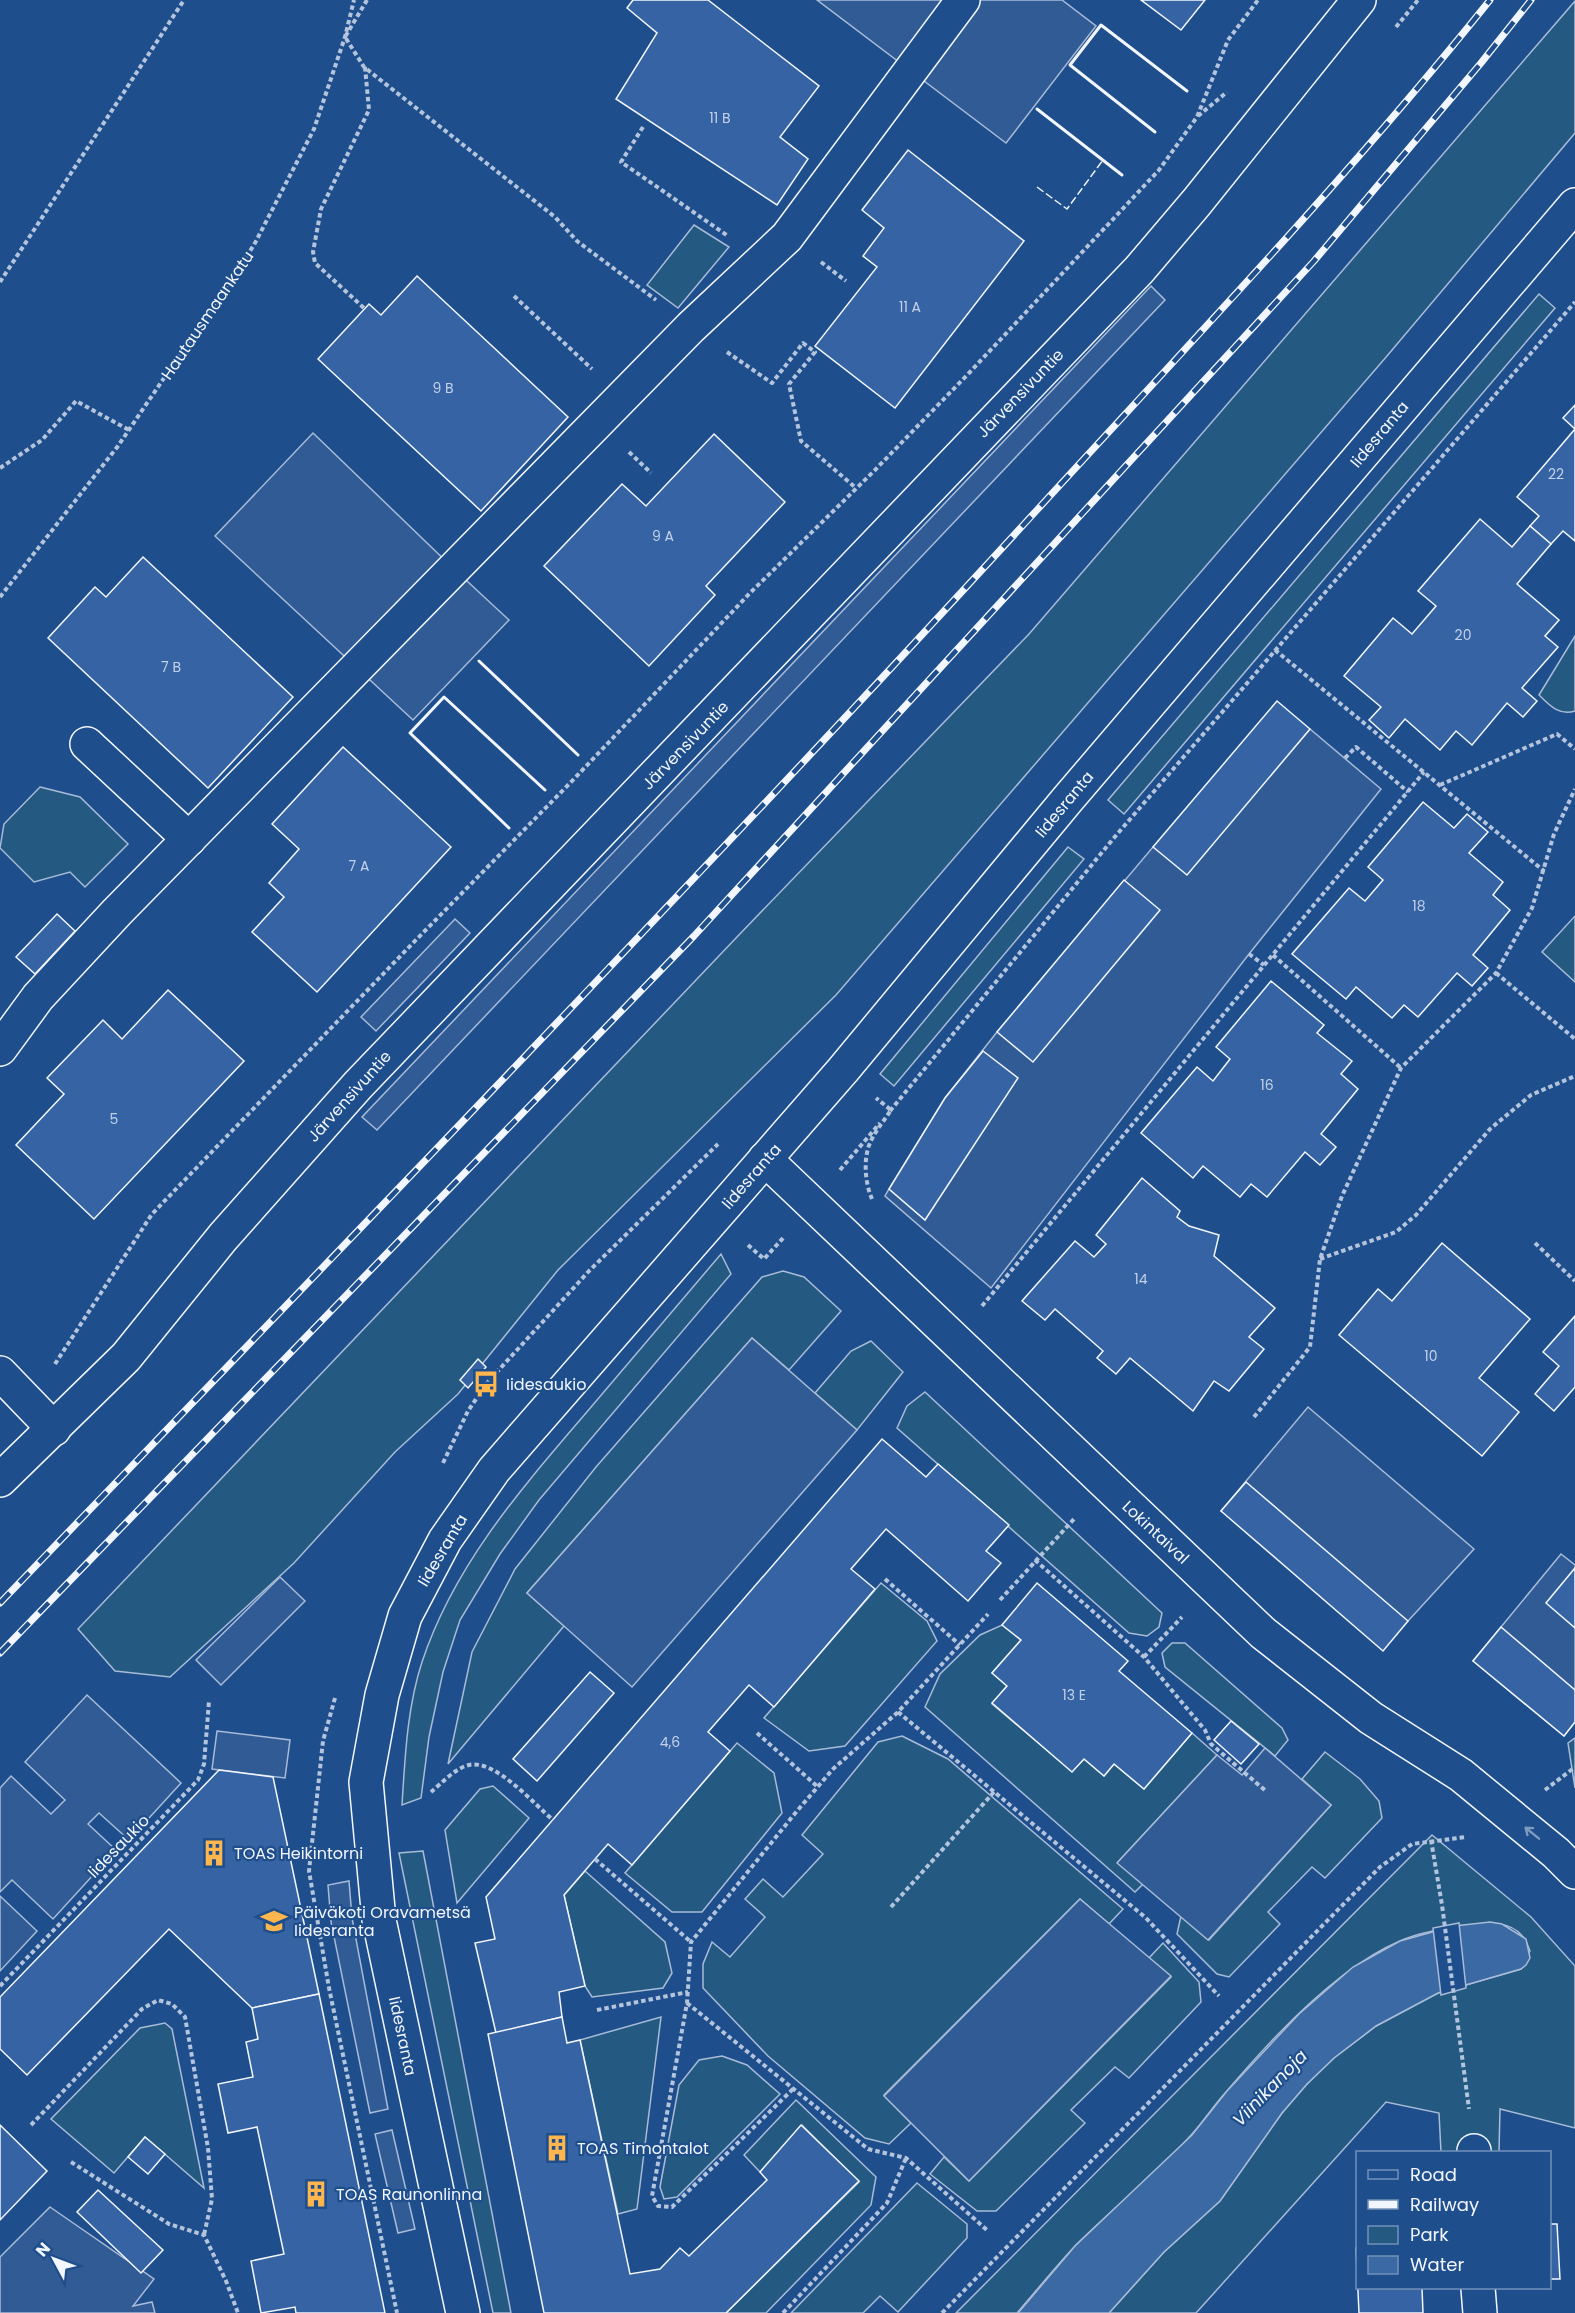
<svg xmlns="http://www.w3.org/2000/svg" width="1575" height="2313" font-family="Poppins,sans-serif">
<rect width="100%" height="100%" fill="#1f4e8c"/>
<g fill="#245a82" stroke="#a8bbd7" stroke-width="1.5">
<polygon points="1575,1 1575,133 1387,356 836,995 558,1270 458,1394 395,1452 294,1563 170,1677 115,1671 78,1629 736,938 1029,634"/>
<polygon points="694,225 729,247 678,308 647,285"/>
<polygon points="1539,294 1555,308 1124,814 1108,800"/>
<path d="M1575,636V711C1559,716 1549,705 1539,695Z"/>
<polygon points="40,787 80,797 128,844 85,887 70,872 34,882 0,848 4,824"/>
<polygon points="1068,847 1084,859 894,1086 880,1074"/>
<polygon points="1575,916 1575,982 1542,952"/>
<path d="M721,1254L731,1274L539,1500L500,1554L460,1620L443,1672L429,1737L421,1798L402,1805C405,1758 407,1708 422,1662C454,1565 521,1489 586,1413C631,1360 676,1307 721,1254Z"/>
<polygon points="783,1271 804,1277 841,1311 789,1370 752,1338 527,1593 564,1626 448,1764 472,1652 515,1569 596,1467 762,1277"/>
<polygon points="871,1341 903,1372 857,1430 815,1393 851,1351"/>
<polygon points="925,1392 1162,1613 1159,1627 1147,1636 1129,1633 897,1428 907,1406"/>
<polygon points="881,1583 927,1621 937,1641 845,1746 809,1751 764,1718"/>
<polygon points="1002,1625 1021,1640 992,1673 1007,1686 992,1704 1072,1771 1084,1759 1104,1776 1114,1764 1144,1789 1192,1733 1217,1755 1118,1862 1143,1884 1135,1892 925,1707 940,1674 980,1635"/>
<polygon points="1172,1643 1185,1643 1282,1728 1288,1740 1275,1756 1165,1667 1162,1653"/>
<polygon points="902,1736 948,1759 1123,1909 1109,1924 1080,1899 884,2095 911,2123 889,2144 865,2138 768,2056 703,1988 703,1964 712,1942 730,1957 765,1917 745,1899 763,1879 783,1897 823,1854 802,1835 878,1742"/>
<polygon points="1575,1738 1575,1788 1568,1743"/>
<polygon points="737,1743 774,1773 782,1813 702,1912 672,1912 625,1873"/>
<polygon points="1325,1752 1360,1779 1379,1801 1382,1818 1325,1878 1312,1867 1268,1912 1280,1924 1229,1977 1217,1974 1177,1934 1181,1916 1209,1940 1331,1805 1302,1779"/>
<polygon points="493,1786 529,1818 457,1903 445,1830 480,1789"/>
<path d="M1432,1835L1531,1917L1575,1966V2128L1500,2109L1499,2152H1441L1439,2113L1386,2102L1196,2313H1109L1164,2252L1220,2201L1282,2113L1307,2084L1334,2058L1376,2026L1438,1993L1521,1969L1530,1951C1521,1921 1496,1922 1471,1925C1447,1929 1422,1931 1400,1941C1338,1967 1269,2041 1226,2092C1214,2105 1204,2121 1192,2134C1157,2174 1114,2207 1077,2244C1056,2266 1037,2290 1017,2313H956Z"/>
<polygon points="423,1851 511,2313 493,2313 399,1853"/>
<polygon points="585,1871 665,1942 672,1973 663,1988 592,1997 585,1986 564,1895"/>
<polygon points="1163,1943 1199,1982 1201,2002 1129,2078 1115,2067 1071,2110 1085,2123 996,2211 977,2211 930,2174 944,2157 969,2181 1171,1977 1149,1958"/>
<polygon points="661,2017 637,2209 618,2214 580,2040"/>
<polygon points="165,2023 172,2029 204,2188 145,2137 114,2173 51,2119 140,2028"/>
<polygon points="722,2056 747,2065 780,2094 677,2197 664,2199 660,2187 679,2085 699,2060"/>
<polygon points="796,2100 876,2177 871,2205 766,2313 726,2313 859,2182 802,2125 760,2172 744,2155"/>
<polygon points="917,2183 967,2224 967,2238 898,2312 880,2296 863,2313 791,2313"/>
</g>
<g fill="#305b95" stroke="#a8bbd7" stroke-width="1.5">
<polygon points="817,0 1062,0 1096,26 1006,143"/>
<polygon points="1151,286 1165,300 377,1130 362,1117"/>
<polygon points="313,433 454,569 509,620 413,720 215,536"/>
<polygon points="1310,729 1381,789 1249,954 991,1288 885,1196 889,1189 945,1098 997,1032 1153,847 1266,780"/>
<polygon points="455,919 470,933 376,1031 361,1017"/>
<polygon points="752,1338 857,1430 632,1687 527,1593"/>
<polygon points="1308,1407 1474,1549 1408,1621 1221,1511"/>
<polygon points="1561,1554 1575,1565 1575,1722 1564,1736 1473,1661"/>
<polygon points="280,1577 305,1601 221,1685 196,1660"/>
<polygon points="87,1695 181,1783 129,1840 99,1813 88,1824 116,1850 53,1919 12,1880 0,1892 0,1788 11,1776 51,1814 65,1800 25,1762"/>
<polygon points="217,1731 290,1740 285,1778 212,1769"/>
<polygon points="1265,1748 1331,1805 1208,1940 1117,1863 1217,1755 1242,1775"/>
<polygon points="349,1881 352,1918 388,2109 370,2113 331,1922 328,1885"/>
<polygon points="0,1896 37,1931 0,1971"/>
<polygon points="1080,1899 1171,1976 969,2181 884,2096"/>
<polygon points="392,2130 415,2229 398,2233 375,2134"/>
<polygon points="50,2207 154,2279 133,2306 152,2302 155,2313 0,2313 0,2257"/>
</g>
<polygon fill="#3b69a3" stroke="#a8bbd7" stroke-width="1.5" points="1490,1922 1502,1924 1526,1939 1530,1958 1526,1965 1521,1969 1438,1993 1376,2026 1334,2058 1307,2084 1282,2113 1220,2201 1164,2252 1109,2313 1018,2313 1075,2246 1192,2135 1227,2091 1299,2014 1353,1967 1400,1941 1454,1926"/>
<polygon fill="#1f4e8c" stroke="#a8bbd7" stroke-width="1.5" points="1459,1923 1466,1988 1441,1995 1433,1928"/>
<g fill="#3563a3" stroke="#f2f6ff" stroke-width="1.5">
<polygon points="633,0 708,0 819,86 780,137 808,159 777,205 616,99 657,33 627,8"/>
<polygon points="1141,0 1205,0 1181,30"/>
<polygon points="908,150 1024,241 895,408 815,346 877,267 863,256 884,228 862,210"/>
<polygon points="417,276 568,417 481,511 318,359 369,304 381,315"/>
<polygon points="1575,405 1575,429 1563,418"/>
<polygon points="1575,429 1575,541 1563,531 1551,544 1530,526 1539,516 1517,497"/>
<polygon points="714,434 785,502 706,586 715,595 649,666 544,566 622,484 646,506"/>
<polygon points="1480,519 1512,547 1530,526 1551,544 1517,584 1559,620 1545,636 1558,647 1522,688 1537,701 1523,717 1507,703 1472,745 1456,731 1440,750 1405,719 1389,738 1369,720 1381,707 1344,676 1393,618 1412,634 1436,606 1418,591"/>
<polygon points="143,557 293,697 208,788 48,638 95,587 106,597"/>
<polygon points="1277,701 1310,729 1187,875 1153,847"/>
<polygon points="343,747 451,847 317,992 252,932 284,897 269,883 299,849 272,824"/>
<polygon points="1423,802 1454,828 1467,814 1488,832 1469,853 1503,882 1493,895 1510,910 1473,955 1488,968 1472,986 1457,973 1418,1017 1404,1005 1392,1018 1356,987 1346,999 1292,954 1349,888 1365,901 1383,880 1368,867"/>
<polygon points="1124,880 1160,910 1033,1062 997,1032"/>
<polygon points="57,914 75,931 35,974 16,957"/>
<polygon points="1271,981 1324,1025 1317,1033 1352,1061 1341,1074 1358,1089 1321,1134 1336,1147 1320,1165 1305,1152 1267,1197 1251,1184 1240,1197 1203,1166 1193,1178 1141,1133 1197,1067 1213,1081 1230,1059 1216,1047"/>
<polygon points="168,990 244,1061 94,1219 16,1145 64,1094 47,1078 103,1020 122,1039"/>
<polygon points="983,1051 1018,1078 925,1220 889,1189 945,1098"/>
<polygon points="1142,1178 1180,1211 1177,1217 1189,1226 1219,1235 1214,1256 1275,1308 1249,1337 1264,1349 1229,1391 1214,1381 1193,1411 1130,1358 1116,1374 1097,1358 1103,1351 1055,1309 1045,1320 1022,1301 1075,1241 1094,1257 1106,1244 1096,1235"/>
<polygon points="1442,1243 1530,1319 1479,1378 1519,1412 1482,1456 1339,1335 1378,1289 1392,1301"/>
<polygon points="1575,1316 1575,1387 1554,1411 1535,1394 1559,1366 1543,1352"/>
<polygon points="478,1359 486,1367 468,1388 460,1380"/>
<polygon points="882,1439 926,1477 938,1464 1009,1525 986,1551 1001,1563 968,1601 886,1529 851,1569 875,1589 774,1707 749,1685 708,1732 730,1751 632,1865 608,1844 564,1895 585,1986 559,1992 562,2017 496,2033 475,1943 495,1939 486,1897"/>
<polygon points="1246,1482 1408,1621 1383,1651 1221,1511"/>
<polygon points="1575,1568 1575,1628 1546,1603"/>
<polygon points="1037,1583 1128,1661 1119,1671 1192,1733 1144,1789 1114,1764 1104,1776 1084,1759 1072,1772 992,1703 1007,1686 992,1673 1021,1640 1002,1625"/>
<polygon points="1501,1627 1575,1690 1575,1722 1564,1736 1473,1661"/>
<polygon points="590,1672 614,1693 537,1781 513,1759"/>
<polygon points="1231,1721 1259,1744 1241,1764 1214,1740"/>
<polygon points="219,1770 273,1777 319,1994 252,2008 169,1929 27,2075 0,2049 0,1997"/>
<polygon points="319,1994 385,2313 296,2313 295,2307 261,2313 251,2261 284,2254 257,2127 228,2133 218,2084 253,2077 246,2042 258,2039 252,2008"/>
<polygon points="562,2017 567,2043 580,2040 630,2274 660,2269 680,2248 689,2256 767,2180 760,2172 801,2125 859,2181 726,2313 544,2313 488,2034"/>
<polygon points="0,2125 47,2171 0,2220"/>
<polygon points="145,2137 165,2154 148,2174 128,2157"/>
<polygon points="98,2190 163,2250 141,2273 77,2212"/>
<polygon points="1550,2224 1557,2224 1560,2279 1550,2279"/>
<polygon points="1356,2248 1358,2248 1358,2288 1422,2288 1423,2313 1359,2313"/>
</g>
<g fill="none" stroke-linecap="round" stroke-linejoin="round">
<g stroke="#f2f6ff" stroke-width="36">
<g id="minor">
<polyline points="87,744 189,839"/>
<polyline points="0,1049 38,997 117,912 691,327 787,237 963,0"/>
<polyline points="0,1373 54,1429"/>
<polyline points="0,1480 126,1357 223,1237 358,1085 1139,270 1196,203 1359,0"/>
<polyline points="1474,2151 1474,2152"/>
<polyline points="1478,2288 1480,2313"/>
</g>
</g>
<g stroke="#f2f6ff" stroke-width="36">
<g id="major">
<polyline points="765,1159 1263,1633 1371,1718 1461,1775 1556,1853 1575,1872"/>
<polyline points="463,2313 379,1920 366,1782 382,1695 405,1616 445,1540 494,1470 843,1070 1067,800 1575,205"/>
</g>
</g>
<g stroke="#b3c4dc" stroke-width="4" stroke-dasharray="4.5 3" stroke-linecap="butt">
<polyline points="367,0 345,37 364,67 555,217 577,241 656,300"/>
<polyline points="1396,27 1418,0"/>
<polyline points="365,67 369,110 321,209 313,252 315,263 365,309"/>
<polyline points="1198,116 1227,92"/>
<polyline points="643,127 621,162 728,236"/>
<polyline points="821,262 846,281"/>
<polyline points="0,282 184,0"/>
<polyline points="514,296 592,369"/>
<polyline points="727,352 772,383 803,343 815,352 789,384 801,441 856,488"/>
<polyline points="629,452 651,473"/>
<polyline points="0,468 42,440 76,401 129,430"/>
<polyline points="0,597 118,446 254,245 314,129 345,37 354,0"/>
<polyline points="1275,650 1544,871"/>
<polyline points="1345,758 1356,747 1408,792"/>
<polyline points="1440,785 1557,734 1575,749"/>
<polyline points="1249,954 1264,965"/>
<polyline points="1273,955 1401,1068"/>
<polyline points="1496,973 1575,1039"/>
<polyline points="890,1111 1113,839 1575,302"/>
<polyline points="840,1170 880,1123"/>
<path d="M872,1199C865,1183 863,1159 870,1143C875,1131 884,1121 891,1110L876,1098"/>
<polyline points="1535,1243 1575,1281"/>
<polyline points="748,1245 764,1259 785,1236"/>
<polyline points="1320,1259 1396,1232 1416,1215 1490,1129 1531,1095 1575,1076"/>
<polyline points="982,1306 1424,772"/>
<polyline points="55,1364 152,1214 411,945 574,779 750,593 875,470 970,372 1159,170 1197,117 1228,40 1258,0"/>
<polyline points="1254,1417 1310,1347 1320,1259 1342,1196 1401,1068 1496,973 1532,908 1554,834 1575,789"/>
<polyline points="443,1463 468,1411 486,1384 589,1271 718,1144"/>
<polyline points="1035,1560 1144,1657 1205,1730 1211,1744 1267,1792"/>
<polyline points="885,1579 960,1645"/>
<polyline points="1000,1600 1074,1519"/>
<polyline points="1144,1657 1182,1617"/>
<polyline points="335,1698 323,1741 309,1871 329,1988 397,2313"/>
<polyline points="898,1712 1146,1918 1219,1996"/>
<polyline points="757,1733 818,1787"/>
<polyline points="1545,1790 1575,1767"/>
<path d="M431,1792C441,1784 455,1768 469,1765C495,1759 533,1803 553,1820"/>
<polyline points="1431,1840 1442,1905 1469,2109"/>
<polyline points="595,1859 691,1942"/>
<polyline points="891,1907 994,1792"/>
<polyline points="0,1986 198,1780 204,1764 209,1701"/>
<polyline points="687,2003 868,2149 906,2158 988,2231"/>
<polyline points="597,2010 688,1992"/>
<polyline points="793,2089 672,2207 658,2206 652,2196 687,2003 691,1942 797,1811 833,1769 898,1712 988,1614"/>
<polyline points="31,2125 142,2009 158,2000 172,2004 185,2017 208,2148 212,2199 204,2235"/>
<polyline points="71,2162 169,2224 204,2235 226,2281 238,2313"/>
<polyline points="783,2313 887,2203 906,2158"/>
<polyline points="942,2313 1380,1867 1412,1844 1466,1837"/>
</g>
<use href="#minor" stroke="#1f4e8c" stroke-width="33"/>
<use href="#major" stroke="#1f4e8c" stroke-width="33"/>
<g stroke="#f2f6ff" stroke-width="7">
<g id="rail">
<path d="M0,1603C348,1241 698,880 1037,510C1191,342 1348,177 1490,0"/>
<polyline points="0,1653 694,936 1314,261 1481,63 1531,0"/>
</g>
</g>
<use href="#rail" stroke="#1f4e8c" stroke-width="4.5" stroke-dasharray="14" stroke-linecap="butt"/>
<polyline stroke="#f2f6ff" stroke-width="1.5" stroke-dasharray="8 3" stroke-linecap="butt" points="1037,187 1067,209 1103,160"/>
<g stroke="#f2f6ff" stroke-width="3">
<polyline points="1037,109 1122,175"/>
<polyline points="1155,132 1070,65 1101,25 1187,91"/>
<polyline points="479,661 578,755"/>
<polyline points="509,828 410,733 444,697 545,790"/>
</g>
</g>
<defs><path id="oneway-shaft" d="M-6 0H5M1.5-3L5.5 0L1.5 3" fill="none" stroke-width="1.6" stroke-linecap="round" stroke-linejoin="round" transform="scale(1.5)"/></defs>
<use stroke="#7e9ac0" href="#oneway-shaft" transform="translate(1532 1833) rotate(-141)"/>
<defs>
<g id="bus-bare" transform="scale(2.07)"><path d="M-5-6H5V4H4V6H2V4H-2V6H-4V4H-5ZM-3.5-4V0h7V-4ZM-3.5 1.2v1.5H-2V1.2ZM2 1.2v1.5H3.5V1.2Z" fill="#ffb74d" stroke="#1f4e8c" stroke-width="2.5" paint-order="stroke"/></g>
<g id="building-bare" transform="scale(2.07)"><path d="M-4-6H4V6H1V3H-1V6H-4ZM-2.5-4.3h1.7v1.8h-1.7ZM.8-4.3h1.7v1.8H.8ZM-2.5-1h1.7V.8h-1.7ZM.8-1h1.7V.8H.8Z" fill="#ffb74d" stroke="#1f4e8c" stroke-width="2.5" paint-order="stroke"/></g>
<g id="school-bare" transform="scale(2.07)"><path d="M0-5L7-2L0 1L-7-2ZM-4 1L0 2.5L4 1V4Q0 6-4 4Z" fill="#ffb74d" stroke="#1f4e8c" stroke-width="2.5" paint-order="stroke"/></g>
</defs>
<g fill-rule="evenodd">
<use href="#bus-bare" x="486" y="1384"/>
<use href="#building-bare" x="214" y="1853"/>
<use href="#school-bare" x="274" y="1921"/>
<use href="#building-bare" x="557" y="2148"/>
<use href="#building-bare" x="316" y="2194"/>
</g>
<g text-anchor="middle" stroke-width="4.5" stroke-linejoin="round" paint-order="stroke">
<g font-size="14" fill="#c3d1e8">
<text x="720" y="123">11 B</text>
<text x="910" y="312">11 A</text>
<text x="443" y="393">9 B</text>
<text x="1556" y="479">22</text>
<text x="663" y="541">9 A</text>
<text x="1463" y="640">20</text>
<text x="171" y="672">7 B</text>
<text x="359" y="871">7 A</text>
<text x="1419" y="911">18</text>
<text x="1267" y="1090">16</text>
<text x="114" y="1124">5</text>
<text x="1141" y="1284">14</text>
<text x="1431" y="1361">10</text>
<text x="1074" y="1700">13 E</text>
<text x="670" y="1747">4,6</text>
</g>
<g font-size="16" fill="#f2f6ff" stroke="#1f4e8c">
<text transform="translate(207 315) rotate(-56)" y="6">Hautausmaankatu</text>
<text transform="translate(1020 393) rotate(-46)" y="6">Järvensivuntie</text>
<text transform="translate(1379 434) rotate(-50)" y="6">Iidesranta</text>
<text transform="translate(685 745) rotate(-46)" y="6">Järvensivuntie</text>
<text transform="translate(1064 804) rotate(-50)" y="6">Iidesranta</text>
<text transform="translate(349 1096) rotate(-48)" y="6">Järvensivuntie</text>
<text transform="translate(751 1176) rotate(-49)" y="6">Iidesranta</text>
<text transform="translate(1156 1532) rotate(43)" y="6">Lokintaival</text>
<text transform="translate(442 1550) rotate(-59)" y="6">Iidesranta</text>
<text transform="translate(118 1846) rotate(-46)" y="6">Iidesaukio</text>
<text transform="translate(403 2036) rotate(78)" y="6">Iidesranta</text>
</g>
<g font-size="16" fill="#f2f6ff" stroke="#1f4e8c" text-anchor="start">
<text x="506" y="1390">Iidesaukio</text>
<text x="234" y="1859">TOAS Heikintorni</text>
<text x="294" y="1918">Päiväkoti Oravametsä<tspan x="294" dy="18">Iidesranta</tspan></text>
<text x="577" y="2154">TOAS Timontalot</text>
<text x="336" y="2200">TOAS Raunonlinna</text>
</g>
<g font-size="18" font-style="italic" fill="#f2f6ff" stroke="#1f4e8c">
<text transform="translate(1270 2088) rotate(-46)" y="6">Viinikanoja</text>
</g>
</g>
<rect x="1356" y="2151" width="195" height="138" fill="#1f4e8c" stroke="#7391ba" stroke-width="1.5"/>
<rect x="1368" y="2170" width="30" height="9" fill="#1f4e8c" stroke="#7391ba" stroke-width="1.5"/>
<text x="1410" y="2181" font-size="18" fill="#f2f6ff">Road</text>
<rect x="1368" y="2200" width="30" height="9" fill="#f2f6ff" stroke="#7391ba" stroke-width="1.5"/>
<text x="1410" y="2211" font-size="18" fill="#f2f6ff">Railway</text>
<rect x="1368" y="2226" width="30" height="18" fill="#245a82" stroke="#7391ba" stroke-width="1.5"/>
<text x="1410" y="2241" font-size="18" fill="#f2f6ff">Park</text>
<rect x="1368" y="2256" width="30" height="18" fill="#3b69a3" stroke="#7391ba" stroke-width="1.5"/>
<text x="1410" y="2271" font-size="18" fill="#f2f6ff">Water</text>
<g transform="translate(54 2259) rotate(311)" stroke="#1f4e8c" stroke-width="4.5" paint-order="stroke">
<path d="M0-4.5L10 22L0 15L-10 22Z" fill="#f2f6ff"/>
<text y="-9" font-size="16" font-weight="bold" text-anchor="middle" fill="#f2f6ff">N</text>
</g>
</svg>
